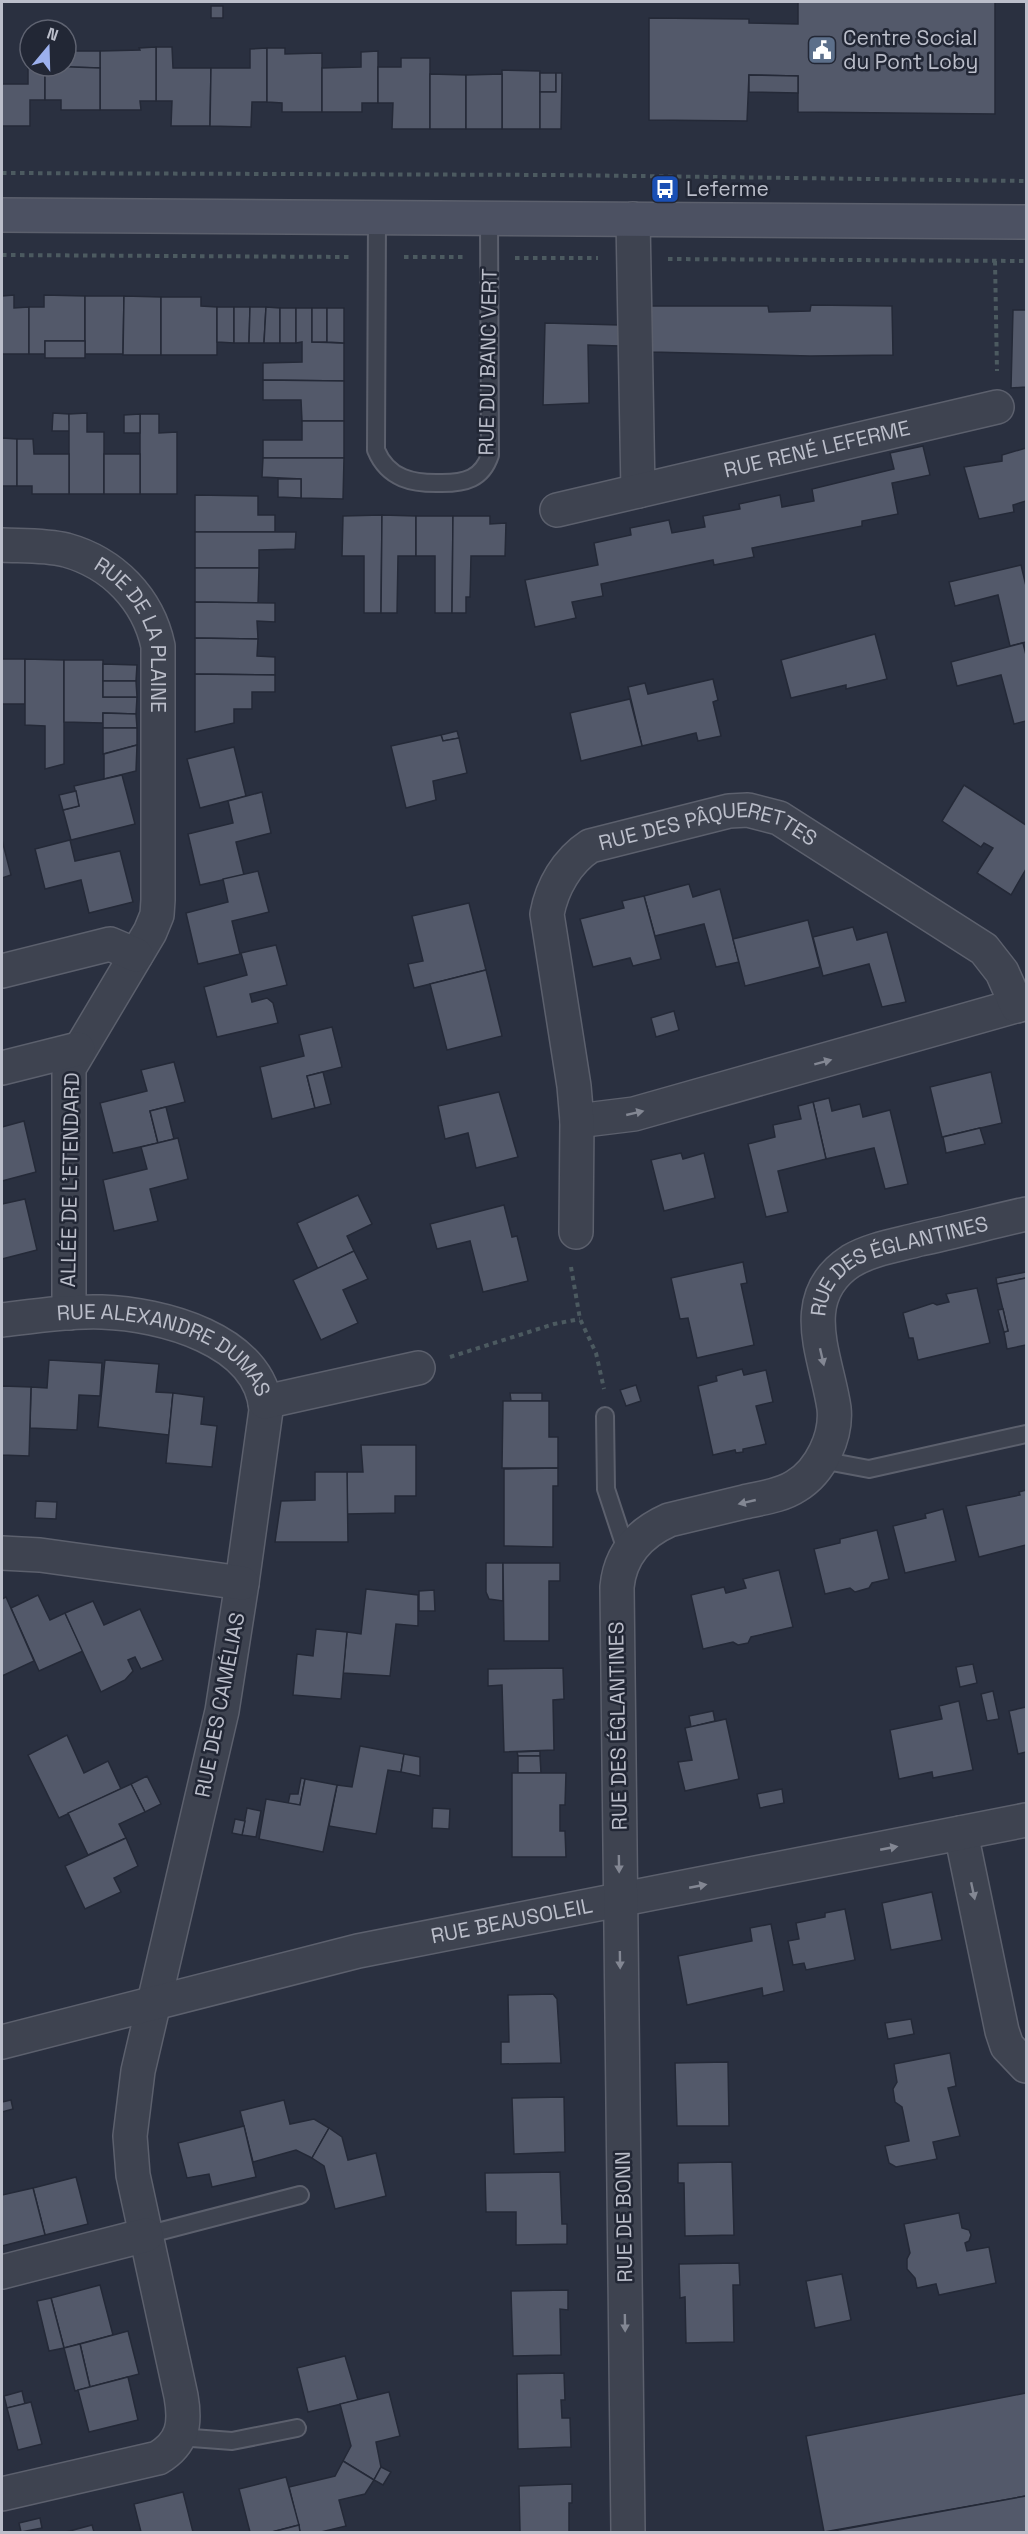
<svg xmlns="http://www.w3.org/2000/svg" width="1028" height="2534" font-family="'Space Grotesk',sans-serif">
<rect width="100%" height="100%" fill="#2a3040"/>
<g fill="#53596a" stroke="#242937" stroke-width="1.5">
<polygon points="798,2 995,2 995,114 798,112 798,76 749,75 747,121 649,120 649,18 749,19 749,23 798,24"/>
<rect x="211" y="6" width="12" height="12"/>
<polygon points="156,47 172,47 173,68 211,68 210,126 171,126 172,101 156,101"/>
<polygon points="156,47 156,101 140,101 141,110 100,110 100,51 140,50 139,48"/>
<polygon points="28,48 30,48 30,66 45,66 45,100 30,100 30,126 2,126 2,84 28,84"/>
<polygon points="267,48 267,102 252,102 251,127 210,126 211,68 250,68 250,49"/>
<polygon points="267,48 285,48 285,54 322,53 322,112 282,112 282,103 267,102"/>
<polygon points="66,51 100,51 100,68 62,67 66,66"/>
<polygon points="378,51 378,103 362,103 362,112 322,112 322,68 361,67 361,52"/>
<polygon points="401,58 430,58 430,129 392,129 393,103 378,103 378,67 401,67"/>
<polygon points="45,66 100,68 100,110 61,110 61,100 45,100"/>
<polygon points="502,70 540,71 540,129 502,129"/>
<rect x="540" y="73" width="16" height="19"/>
<polygon points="556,73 562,73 561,129 540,129 540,92 556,92"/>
<polygon points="430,74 466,75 466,129 430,129"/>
<polygon points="502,74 502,129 466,129 466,75"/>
<polygon points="749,75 798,76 798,93 749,92"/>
<polygon points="14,295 14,308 29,307 29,354 2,354 2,296"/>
<polygon points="44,295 85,296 85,341 45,341 45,354 29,354 29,307 44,307"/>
<polygon points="85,296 124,296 123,354 85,354"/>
<polygon points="124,296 161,297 161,355 123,355"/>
<polygon points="161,297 201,297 201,306 217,307 217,355 161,355"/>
<polygon points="811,305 892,306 893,355 810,356 651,352 651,306 768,306 769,312 810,311"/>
<polygon points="217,307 234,307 234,343 217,342"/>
<polygon points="234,307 250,307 249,343 234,343"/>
<polygon points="250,307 266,307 264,343 249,343"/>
<polygon points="266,307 280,308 280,343 264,343"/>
<rect x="280" y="308" width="16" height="35"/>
<polygon points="296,308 312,308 312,342 344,343 344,381 263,380 263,363 302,362 302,342 296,343"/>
<rect x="312" y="308" width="15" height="34"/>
<polygon points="327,308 344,308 344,343 327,342"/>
<polygon points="1013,310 1026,310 1026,387 1011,388"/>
<polygon points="545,323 620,325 620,346 588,345 589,403 543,405"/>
<rect x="45" y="341" width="40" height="17"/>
<polygon points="263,380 344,381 344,421 302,421 301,400 263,400"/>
<polygon points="53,413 69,414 70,431 52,431"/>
<polygon points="87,413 87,432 104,432 104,494 69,494 69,414"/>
<polygon points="140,414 159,414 159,433 177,432 177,494 140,494"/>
<polygon points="140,414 140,433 124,433 124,415"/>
<polygon points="302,421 344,421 344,458 263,458 263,440 302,440"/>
<polygon points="2,438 17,439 17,486 2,486 2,493"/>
<polygon points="17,439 33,439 34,454 69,454 69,494 32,494 32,486 17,486"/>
<polygon points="923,446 930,475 892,483 898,514 862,521 862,526 752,548 754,557 714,565 713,560 601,584 603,596 572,602 576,618 535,627 525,580 598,565 594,543 631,535 630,528 669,520 672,533 705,527 703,516 740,509 739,504 780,495 782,507 814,501 812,489 894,469 890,453"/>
<polygon points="1026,448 1026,501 1013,505 1014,512 979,519 964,467 1002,461 1002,455"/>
<rect x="104" y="454" width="36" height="40"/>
<polygon points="263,458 344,458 343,499 301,498 301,479 262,477"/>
<polygon points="278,479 301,479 301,498 278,497"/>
<polygon points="195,495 258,496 258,515 275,515 275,532 195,532"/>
<polygon points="382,515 381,613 364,613 364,556 342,556 343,516"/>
<polygon points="382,515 416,516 416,556 398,556 397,613 381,613"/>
<polygon points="416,516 453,516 452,613 435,613 435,556 416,556"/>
<polygon points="453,516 490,516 490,524 506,523 505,556 471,556 470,597 466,597 466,613 452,613"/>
<polygon points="195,532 296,532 295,549 259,550 259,568 195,568"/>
<polygon points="1021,565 1026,586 1026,642 1010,646 998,595 955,606 949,582"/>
<polygon points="195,568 259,568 258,603 195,602"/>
<polygon points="195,602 275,603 275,622 257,621 258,639 195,638"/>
<polygon points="875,634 887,679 846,689 846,685 791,698 781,660"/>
<polygon points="195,638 258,639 257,656 275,657 275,675 195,674"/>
<polygon points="1023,643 1026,655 1026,721 1014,724 1001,675 957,686 951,662"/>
<rect x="2" y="659" width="23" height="45"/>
<polygon points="25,659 64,660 64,764 45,769 45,726 25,725"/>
<polygon points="64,660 103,660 103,697 137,697 136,714 103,713 103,723 64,722"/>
<polygon points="103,664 137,665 136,681 103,681"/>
<polygon points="195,674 275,675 275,692 252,692 252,709 234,709 234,723 195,732"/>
<polygon points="713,679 718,700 713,702 721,736 698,741 696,733 642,746 628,687 645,683 648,694"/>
<polygon points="103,681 136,681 137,697 103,697"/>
<polygon points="630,699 642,746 581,761 570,713"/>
<polygon points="103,713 136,714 137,728 103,728"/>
<polygon points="103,728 137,728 137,745 103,754"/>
<polygon points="457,731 459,738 443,741 441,735"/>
<polygon points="441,735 443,741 459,738 467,773 433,781 436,800 406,808 391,746"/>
<polygon points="137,745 136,771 104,779 104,754"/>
<polygon points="234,747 246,796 200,808 187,759"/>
<polygon points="122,775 135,824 71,840 63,810 79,806 74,786"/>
<polygon points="964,785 1026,825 1026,869 1011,895 977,873 993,848 984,843 981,847 942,821"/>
<polygon points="76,791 79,806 63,810 59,795"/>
<polygon points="262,792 271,833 236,842 244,875 200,885 188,834 233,823 228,801"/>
<polygon points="2,840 11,875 2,878"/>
<polygon points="70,840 75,861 120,851 133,902 89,913 81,880 45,889 35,849"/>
<polygon points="258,871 269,912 232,921 240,954 198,964 186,913 228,902 223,879"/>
<polygon points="689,884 693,897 720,889 739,962 716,967 704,924 655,936 644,896"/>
<polygon points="644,896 661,959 633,966 630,958 593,967 580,919 624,908 622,901"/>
<polygon points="469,903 486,970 414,988 408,964 423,961 412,916"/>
<polygon points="808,920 820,967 745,986 733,939"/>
<polygon points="853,927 857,940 887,932 906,1002 882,1007 869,964 823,976 813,937"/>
<polygon points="276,945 287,985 250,994 252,1002 267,998 273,1003 278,1023 217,1037 204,987 247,975 241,953"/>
<polygon points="486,970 502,1036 447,1050 430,984"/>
<polygon points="674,1011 679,1030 656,1037 651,1018"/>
<polygon points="332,1027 342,1067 307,1076 315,1108 272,1119 260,1067 304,1056 299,1035"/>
<polygon points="174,1062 185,1102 150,1111 158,1143 113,1153 100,1103 147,1091 141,1070"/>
<polygon points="323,1072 331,1104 315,1108 307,1076"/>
<polygon points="991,1072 1002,1123 942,1137 930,1087"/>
<polygon points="499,1092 518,1157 476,1168 468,1133 445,1139 438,1106"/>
<polygon points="829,1098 832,1111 860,1104 863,1117 890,1110 908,1184 885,1189 874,1148 826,1159 813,1102"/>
<polygon points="813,1102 826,1159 778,1171 788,1212 766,1217 748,1144 775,1137 773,1125 801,1119 798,1106"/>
<polygon points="166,1107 174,1139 158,1143 150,1111"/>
<polygon points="24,1121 36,1172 2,1181 2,1127"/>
<polygon points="980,1128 985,1144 946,1153 943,1137"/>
<polygon points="178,1138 188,1179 150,1189 158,1221 114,1231 103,1180 147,1169 141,1147"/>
<polygon points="681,1153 683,1159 704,1153 715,1198 664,1211 651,1160"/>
<polygon points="358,1195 372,1224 347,1236 354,1251 318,1269 297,1223"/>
<polygon points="25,1199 37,1250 2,1259 2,1204"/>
<polygon points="504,1205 512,1237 517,1236 528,1281 483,1292 470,1241 437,1249 430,1224"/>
<polygon points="354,1251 368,1279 343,1290 358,1323 321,1340 293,1280"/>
<polygon points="743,1262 747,1283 741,1284 754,1345 697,1358 688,1318 680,1319 671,1278"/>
<polygon points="1026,1272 1026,1278 997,1284 996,1278"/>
<polygon points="1026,1278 1026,1345 1007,1349 1004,1332 1008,1331 997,1284"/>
<polygon points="977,1288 990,1343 918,1360 913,1338 909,1338 903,1313 933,1303 937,1305 949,1302 946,1294"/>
<polygon points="1003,1309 1008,1331 1004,1332 998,1310"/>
<polygon points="49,1360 102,1363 100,1396 79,1395 77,1430 30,1428 31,1387 47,1388"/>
<polygon points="105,1360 159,1364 156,1392 173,1393 169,1435 98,1427"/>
<polygon points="742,1369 744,1375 766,1370 773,1402 756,1406 766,1444 743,1449 743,1452 736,1453 735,1450 713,1455 698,1386 717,1381 716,1376"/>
<polygon points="636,1385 641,1401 626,1406 620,1390"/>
<polygon points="2,1386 31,1387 29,1456 2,1455"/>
<polygon points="173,1393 204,1397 201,1424 217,1426 212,1467 166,1463"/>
<polygon points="510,1393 542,1393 542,1401 511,1401"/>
<polygon points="503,1401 549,1401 549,1437 558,1437 558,1468 502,1468"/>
<polygon points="361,1445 416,1445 416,1496 395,1496 395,1513 347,1514 347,1472 363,1472"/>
<polygon points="558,1468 558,1486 553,1486 553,1547 504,1546 504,1469"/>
<polygon points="315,1472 347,1472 348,1542 275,1542 281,1501 315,1500"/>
<polygon points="1026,1490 1026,1545 979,1557 966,1506 1020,1495 1019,1492"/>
<polygon points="36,1501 57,1502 56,1519 35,1518"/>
<polygon points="943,1509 956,1561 905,1573 893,1526 926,1518 925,1514"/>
<polygon points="877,1530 889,1579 872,1583 869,1588 855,1592 850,1588 825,1594 814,1549 840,1543 840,1539"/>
<polygon points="486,1563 503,1563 503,1601 489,1599 486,1592"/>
<polygon points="503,1563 560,1563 560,1581 549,1581 549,1641 504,1641"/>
<polygon points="779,1570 793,1627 751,1637 748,1643 738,1645 733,1642 703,1649 691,1595 724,1587 726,1593 746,1588 743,1579"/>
<polygon points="366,1589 418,1595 418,1626 396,1624 390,1676 343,1673 347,1632 361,1634"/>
<polygon points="434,1590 435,1611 419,1611 419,1591"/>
<polygon points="38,1595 50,1620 65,1613 83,1651 39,1671 11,1608"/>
<polygon points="6,1597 34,1661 2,1676 2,1599"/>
<polygon points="93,1601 104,1625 140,1609 163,1660 141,1669 135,1657 128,1660 133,1671 125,1680 101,1692 65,1613"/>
<polygon points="316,1629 347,1632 341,1699 293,1695 297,1654 313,1656"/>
<polygon points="973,1664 977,1683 960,1687 956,1667"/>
<polygon points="563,1668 564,1699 553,1700 554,1750 504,1752 502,1685 488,1686 488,1669"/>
<polygon points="993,1691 999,1719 987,1721 981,1694"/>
<polygon points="959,1701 973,1770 933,1778 932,1772 899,1779 890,1730 942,1719 939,1706"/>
<polygon points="1026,1707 1026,1752 1018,1754 1009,1711"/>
<polygon points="713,1711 715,1721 691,1727 689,1716"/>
<polygon points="726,1719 739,1779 685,1791 678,1762 692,1760 685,1728"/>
<polygon points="67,1735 84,1773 108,1761 121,1789 59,1818 28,1755"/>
<polygon points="360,1746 404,1754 401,1772 388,1770 376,1834 329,1826 337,1785 352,1787"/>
<polygon points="540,1751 540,1756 518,1756 517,1752"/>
<polygon points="404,1754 420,1757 420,1776 401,1772"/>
<polygon points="518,1756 540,1756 541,1773 518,1773"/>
<polygon points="512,1773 566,1773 565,1805 560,1805 560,1831 565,1831 566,1857 512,1857"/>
<polygon points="147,1776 161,1804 145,1812 131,1784"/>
<polygon points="301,1778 305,1779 300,1805 288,1804 290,1794 298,1794"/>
<polygon points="305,1779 337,1785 323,1852 259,1839 266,1799 300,1805"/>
<polygon points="131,1784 145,1812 119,1824 126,1838 88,1855 68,1813"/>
<polygon points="782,1789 784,1803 760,1808 757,1794"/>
<polygon points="247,1808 261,1811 256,1837 242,1835"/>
<polygon points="433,1808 450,1809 449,1829 432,1828"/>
<polygon points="235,1819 245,1821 242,1835 232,1833"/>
<polygon points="126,1838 138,1866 114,1878 121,1892 85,1909 65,1866"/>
<polygon points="932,1892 942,1940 891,1950 882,1903"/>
<polygon points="845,1909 855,1960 806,1970 804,1963 793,1965 788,1941 799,1939 796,1923 825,1917 825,1913"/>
<polygon points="771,1924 784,1991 763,1996 762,1988 687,2005 678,1956 752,1941 750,1928"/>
<polygon points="553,1994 557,1999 561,2063 501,2064 501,2042 509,2042 508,1995"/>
<polygon points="911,2019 914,2034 888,2039 885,2023"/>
<polygon points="950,2053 956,2086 948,2088 960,2136 933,2142 937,2159 896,2167 889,2163 885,2146 909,2141 902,2107 895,2102 893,2089 897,2082 894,2064"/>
<polygon points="728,2062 729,2126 677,2126 675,2063"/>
<polygon points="564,2097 565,2152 514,2154 512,2098"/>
<polygon points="11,2100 13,2109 2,2112 2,2102"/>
<polygon points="284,2100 290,2124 314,2119 329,2128 312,2158 296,2150 253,2162 240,2111"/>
<polygon points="244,2126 256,2177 212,2187 209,2174 187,2178 178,2143"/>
<polygon points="329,2128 342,2137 348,2160 376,2153 386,2196 335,2209 324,2166 312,2158"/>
<polygon points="732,2162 734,2235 685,2236 684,2183 678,2183 678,2163"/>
<polygon points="560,2172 562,2224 567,2224 567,2244 516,2245 516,2212 486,2212 485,2173"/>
<polygon points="76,2177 88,2224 45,2235 33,2188"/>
<polygon points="33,2188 45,2235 2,2246 2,2195"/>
<polygon points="959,2213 962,2228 969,2230 971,2235 969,2241 965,2243 967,2251 989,2247 996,2283 939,2295 936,2284 917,2288 915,2278 907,2269 907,2259 910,2253 904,2224"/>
<polygon points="739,2263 740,2285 733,2285 734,2342 686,2343 685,2297 680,2298 679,2264"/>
<polygon points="842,2274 851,2320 815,2328 806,2281"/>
<polygon points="100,2285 113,2335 64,2348 51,2298"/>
<polygon points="568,2290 568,2310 560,2309 561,2355 513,2356 511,2291"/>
<polygon points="51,2298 64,2348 49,2351 37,2301"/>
<polygon points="128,2331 139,2374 90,2387 80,2344"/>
<polygon points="80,2344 90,2387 75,2391 64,2348"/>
<polygon points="345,2356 358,2400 308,2412 297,2368"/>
<polygon points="564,2373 565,2400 561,2400 562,2418 570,2418 571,2447 518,2449 517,2374"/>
<polygon points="128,2377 138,2420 89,2432 78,2390"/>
<polygon points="22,2391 25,2404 7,2408 4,2396"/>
<polygon points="389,2392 400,2436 376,2442 381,2467 374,2480 343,2461 351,2446 340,2404"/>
<polygon points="1026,2393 1026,2496 824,2532 806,2436"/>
<polygon points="31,2402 42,2444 18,2450 7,2408"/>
<polygon points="343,2461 374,2480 365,2494 339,2500 346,2526 321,2532 300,2532 289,2487 335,2476"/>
<polygon points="381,2467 391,2472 383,2485 374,2480"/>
<polygon points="286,2477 299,2525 272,2532 250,2532 239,2489"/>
<polygon points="572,2484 572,2503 569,2503 569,2532 520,2532 519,2486"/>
<polygon points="183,2492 193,2532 141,2532 134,2504"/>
<polygon points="1026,2496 1026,2532 828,2532"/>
<polygon points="40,2518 42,2528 21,2532 19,2523"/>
<polygon points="92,2525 94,2532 66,2532"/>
<polygon points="299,2525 300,2532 272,2532"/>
</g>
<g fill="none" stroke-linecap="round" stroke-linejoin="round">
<g stroke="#5c606d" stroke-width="20">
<g id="lane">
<path d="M377,218L376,450C388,479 413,484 442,483C465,483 482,479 490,455L489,218"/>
<polyline points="605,1416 606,1489 627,1553"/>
<polyline points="821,1460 869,1469 1026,1434"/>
<polyline points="146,2235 300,2195"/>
<polyline points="179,2437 232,2441 297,2428"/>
</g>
</g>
<g stroke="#5c606d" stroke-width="36">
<g id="street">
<polyline points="633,219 638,491"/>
<path id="s1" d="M557,510L997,407"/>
<path id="s2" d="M2,545C22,546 46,545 66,550C113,563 148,599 158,646V900L157,915L150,932L69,1068V1313"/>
<polyline points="2,971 110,944 136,955"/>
<polyline points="2,1068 78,1049"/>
<polyline points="577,1121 634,1114 1026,1003"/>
<path id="s3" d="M576,1232L577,1121L574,1086L547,914C552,887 567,861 590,846L729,811L748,810L779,818L984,949L1002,972L1017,1006"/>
<path id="s4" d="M2,1320C35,1316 69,1311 102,1312C160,1314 261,1339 266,1410L242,1583L222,1711L138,2071L130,2136L133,2175L181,2396C186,2424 183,2443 158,2458L2,2494"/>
<polyline points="265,1402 418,1368"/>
<polyline points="2,1553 40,1555 242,1583"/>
<polyline points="961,1833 1002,2031 1007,2046 1026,2066"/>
<path id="s5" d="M2,2042L358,1951L1026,1820"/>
<polyline points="2,2272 146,2235"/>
<path id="s6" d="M628,2532L617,1587C620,1554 640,1533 669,1520C694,1514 719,1508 744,1502C761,1498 781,1496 796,1486C821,1471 837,1436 834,1408C827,1358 794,1298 851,1261C871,1249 898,1245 920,1239C956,1231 991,1222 1026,1214"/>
</g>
</g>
<g stroke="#5c606d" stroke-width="36">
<polyline id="secondary" points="2,215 1026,222"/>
</g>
<g stroke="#4c5a60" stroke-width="4" stroke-dasharray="4.5 4.5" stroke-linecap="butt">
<polyline points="2,173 558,175 1026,181"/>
<polyline points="2,255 349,257"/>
<polyline points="404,257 463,257"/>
<polyline points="515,258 598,258"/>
<polyline points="668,259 1026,261"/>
<polyline points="995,261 997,371"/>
<polyline points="571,1267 580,1319 596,1353 604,1389"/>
<polyline points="450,1357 554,1324 580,1319"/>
</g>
<use href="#lane" stroke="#3e4350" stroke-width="16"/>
<use href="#street" stroke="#3e4350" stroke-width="33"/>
<use href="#secondary" stroke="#4c5162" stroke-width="33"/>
</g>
<defs><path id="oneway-solid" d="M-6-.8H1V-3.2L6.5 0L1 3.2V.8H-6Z" transform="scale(1.5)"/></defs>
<g fill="#838793">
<use href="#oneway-solid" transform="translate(823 1062) rotate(-15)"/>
<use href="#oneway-solid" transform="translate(635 1113) rotate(-13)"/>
<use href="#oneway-solid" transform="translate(822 1357) rotate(77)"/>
<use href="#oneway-solid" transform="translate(747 1502) rotate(167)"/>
<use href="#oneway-solid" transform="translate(889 1848) rotate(-11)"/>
<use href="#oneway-solid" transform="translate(619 1864) rotate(89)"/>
<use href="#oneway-solid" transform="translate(698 1886) rotate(-11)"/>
<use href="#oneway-solid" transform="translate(973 1891) rotate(78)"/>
<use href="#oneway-solid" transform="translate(620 1960) rotate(89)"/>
<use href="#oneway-solid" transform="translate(625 2323) rotate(89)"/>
</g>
<defs>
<g id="civic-square" transform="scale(1.5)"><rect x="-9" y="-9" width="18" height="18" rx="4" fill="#5c6f8a" stroke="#222735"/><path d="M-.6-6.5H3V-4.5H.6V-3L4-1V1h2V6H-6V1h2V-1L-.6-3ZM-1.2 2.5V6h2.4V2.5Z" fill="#fff"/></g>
<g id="bus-square" transform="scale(1.5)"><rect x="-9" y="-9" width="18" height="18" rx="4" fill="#1a4fb4" stroke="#222735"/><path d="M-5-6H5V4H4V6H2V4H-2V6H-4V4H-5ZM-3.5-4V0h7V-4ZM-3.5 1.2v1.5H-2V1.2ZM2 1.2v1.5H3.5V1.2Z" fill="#fff"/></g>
</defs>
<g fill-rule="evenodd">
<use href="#civic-square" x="822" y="50"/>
<use href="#bus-square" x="665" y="189"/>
</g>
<g text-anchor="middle" stroke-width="5" stroke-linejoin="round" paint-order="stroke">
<g font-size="21" fill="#bbbeca" stroke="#222735" text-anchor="start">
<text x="843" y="45">Centre Social<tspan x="843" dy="24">du Pont Loby</tspan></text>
<text x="686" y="196">Leferme</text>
</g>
<g font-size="21" fill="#bbbeca" stroke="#222735">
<text transform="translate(488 362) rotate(-89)" y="7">RUE DU BANC VERT</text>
<text dy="7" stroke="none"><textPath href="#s1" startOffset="267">RUE RENÉ LEFERME</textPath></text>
<text dy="7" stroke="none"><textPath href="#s2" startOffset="184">RUE DE LA PLAINE</textPath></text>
<text dy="7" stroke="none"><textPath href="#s3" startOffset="526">RUE DES PÂQUERETTES</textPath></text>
<text transform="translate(70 1180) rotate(-89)" y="7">ALLÉE DE L'ETENDARD</text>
<text dy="7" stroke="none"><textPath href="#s6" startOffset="1455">RUE DES ÉGLANTINES</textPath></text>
<text dy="7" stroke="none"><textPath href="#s4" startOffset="174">RUE ALEXANDRE DUMAS</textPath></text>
<text transform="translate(220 1705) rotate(-79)" y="7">RUE DES CAMÉLIAS</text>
<text transform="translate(618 1726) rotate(-91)" y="7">RUE DES ÉGLANTINES</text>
<text dy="7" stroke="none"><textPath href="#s5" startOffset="524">RUE BEAUSOLEIL</textPath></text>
<text transform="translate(624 2217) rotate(-91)" y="7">RUE DE BONN</text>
</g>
</g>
<rect width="1028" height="2534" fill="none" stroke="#bbbeca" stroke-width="6"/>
<g transform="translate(48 48) rotate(19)"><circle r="28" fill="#222735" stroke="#5f6371" stroke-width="1.5"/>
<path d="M0-4.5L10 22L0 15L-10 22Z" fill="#9cb0ed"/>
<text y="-9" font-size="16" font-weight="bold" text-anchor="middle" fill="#bbbeca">N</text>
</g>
</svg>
